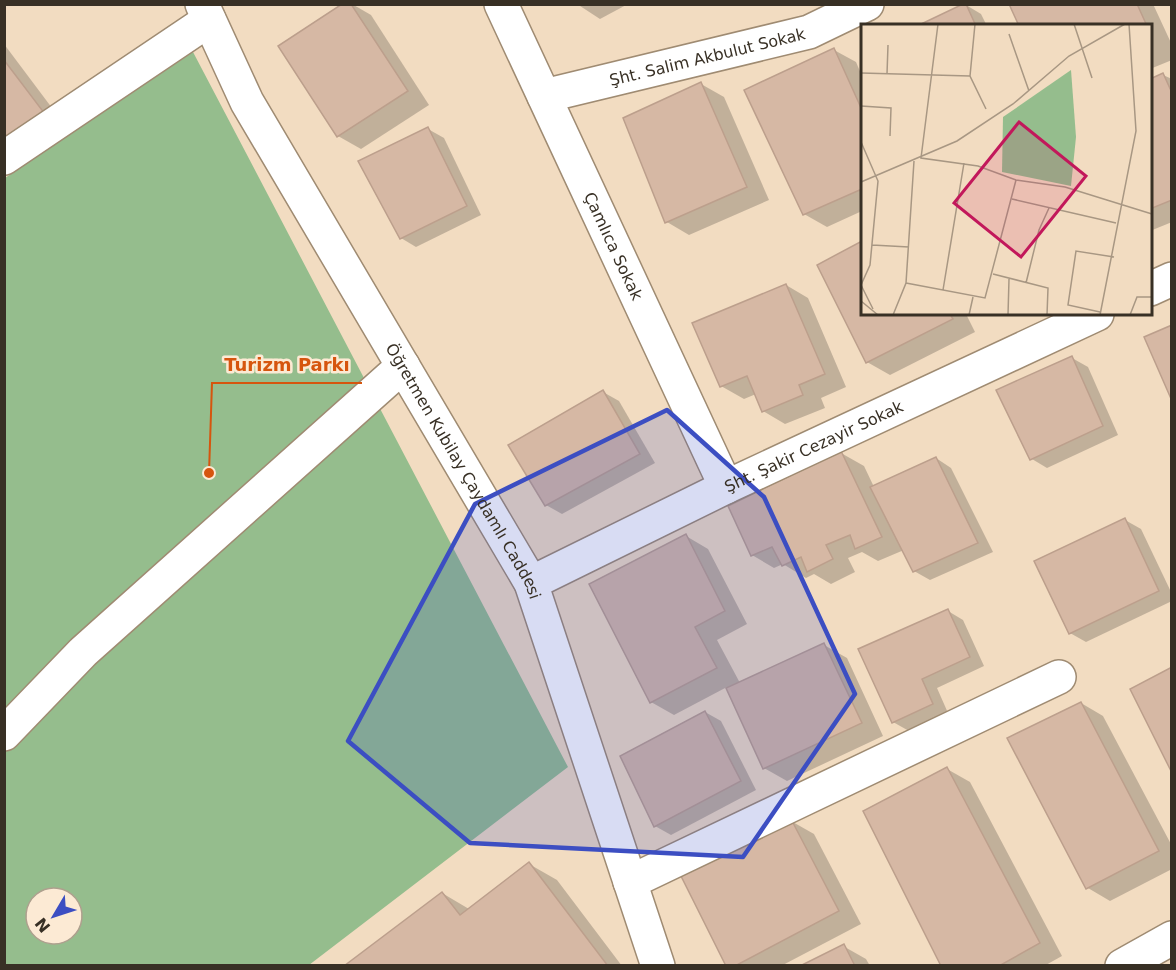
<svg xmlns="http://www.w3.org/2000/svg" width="1176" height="970" font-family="'DejaVu Sans',sans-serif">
<rect width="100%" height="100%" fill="#f2dcc1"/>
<path fill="#95bd8d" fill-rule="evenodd" d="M193,52L568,767L309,965L5,966V178ZM36,898H72V934H36Z"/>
<g fill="#0003">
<polygon points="345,4 352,4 371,15 429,105 361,149 338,136 280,46"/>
<polygon points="577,4 628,4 600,19"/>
<polygon points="1011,4 1153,4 1172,45 1172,60 1150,69 1150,26 1021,26"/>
<polygon points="966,5 981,14 987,26 921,26"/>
<polygon points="4,44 67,128 4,174"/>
<polygon points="834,50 856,62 862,76 862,211 827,227 804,214"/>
<polygon points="1163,75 1172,79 1172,222 1150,231 1150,80"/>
<polygon points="701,84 724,97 769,200 689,235 667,222 625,119"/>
<polygon points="428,129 444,138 481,215 416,247 401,238"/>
<polygon points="862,242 862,314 966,314 975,332 890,375 867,362 819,266"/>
<polygon points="786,285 808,298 846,387 821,398 825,408 785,424 763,411 756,394 744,399 721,386"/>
<polygon points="1072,358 1088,367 1118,435 1047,468 1032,459"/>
<polygon points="603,392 619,401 655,463 562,514 546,505"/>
<polygon points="841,453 864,466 874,487 936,458 951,468 993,552 930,580 914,571 904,550 878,561 862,552 848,558 855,572 831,584 814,574 806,578 783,564 774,568 752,555"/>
<polygon points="1125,520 1141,529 1172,594 1172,601 1086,642 1070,633"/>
<polygon points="686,536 708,549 747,624 717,640 740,683 824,645 847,658 883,736 787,781 764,768 727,687 674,715 651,702"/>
<polygon points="948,611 963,620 984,666 937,688 948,713 909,731 893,722"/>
<polygon points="1081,703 1103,716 1172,846 1172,869 1110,901 1088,888"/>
<polygon points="705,712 721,721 756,790 671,835 655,826"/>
<polygon points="947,769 970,782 1062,956 1044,966 943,966"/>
<polygon points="791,821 814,834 861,924 781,966 728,966"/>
<polygon points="529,864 557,880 622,966 346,966 442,893 469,909"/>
<polygon points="843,946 866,959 870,966 803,966"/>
</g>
<g fill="#d6b8a4" stroke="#bc9f8c" stroke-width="1.5">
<polygon points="342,4 351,4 408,91 337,137 278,46"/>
<polygon points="963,4 966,4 976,26 917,26"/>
<polygon points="1009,4 1137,4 1147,26 1019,26"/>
<polygon points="834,48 862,110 862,189 803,215 744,90"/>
<polygon points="4,60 45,114 4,145"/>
<polygon points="1163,73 1172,93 1172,200 1150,209 1150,79"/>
<polygon points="701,82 747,187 665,223 623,118"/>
<polygon points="428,127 467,206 400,239 358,161"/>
<polygon points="862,241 862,314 950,314 953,319 866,363 817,265"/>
<polygon points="786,284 825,374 799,385 803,395 762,412 747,376 720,387 692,323"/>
<polygon points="1172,325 1172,401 1144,337"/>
<polygon points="1072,356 1103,426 1030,460 996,390"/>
<polygon points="603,390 640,454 545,506 508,445"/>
<polygon points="841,451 882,537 855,549 850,535 826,545 833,559 807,572 801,557 782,566 772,547 751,556 728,506"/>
<polygon points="936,457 978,543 913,572 870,487"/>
<polygon points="1125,518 1159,591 1069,634 1034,561"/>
<polygon points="686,534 725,611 695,627 717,668 650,703 589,584"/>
<polygon points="948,609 970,657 922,679 933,704 892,723 858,649"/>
<polygon points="824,643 862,723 763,769 726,688"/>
<polygon points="1172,667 1172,773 1130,689"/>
<polygon points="1081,702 1159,851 1086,889 1007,738"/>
<polygon points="705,711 741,781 654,827 620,756"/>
<polygon points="947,767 1040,943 999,966 941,966 863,811"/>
<polygon points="791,819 839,911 735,966 726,966 680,874"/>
<polygon points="529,862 608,966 344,966 442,892 460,915"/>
<polygon points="844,944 855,966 800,966"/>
</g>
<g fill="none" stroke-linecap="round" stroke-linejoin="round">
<g stroke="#9f8b72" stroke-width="36">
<g id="minor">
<path id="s1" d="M202,4L247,102L531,583L658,966"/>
<path id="s2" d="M501,4L726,487"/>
<path id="s3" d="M544,96L809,32L867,4"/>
<polyline points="4,158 209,20"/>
<polyline points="1150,289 1172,279"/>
<path id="s4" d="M531,583L726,487L1097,314"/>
<polyline points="4,734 83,652 403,366"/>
<polyline points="630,882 1059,677"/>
<polyline points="1122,966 1172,938"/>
</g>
</g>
<use href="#minor" stroke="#fff" stroke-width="33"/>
</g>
<path fill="#3c4ec2" fill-opacity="0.2" stroke="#3c4ec2" stroke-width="4.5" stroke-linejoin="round" d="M667,410L764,497L855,694L743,857L470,843L348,741L475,504Z"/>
<g text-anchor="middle" stroke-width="5" stroke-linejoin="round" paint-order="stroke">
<g font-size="16" fill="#383025" stroke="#fcead4">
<text dy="6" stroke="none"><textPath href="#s3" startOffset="168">Şht. Salim Akbulut Sokak</textPath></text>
<text dy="6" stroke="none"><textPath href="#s2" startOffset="267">Çamlıca Sokak</textPath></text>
<text dy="6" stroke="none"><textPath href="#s4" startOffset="314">Şht. Şakir Cezayir Sokak</textPath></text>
<text dy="6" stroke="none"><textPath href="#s1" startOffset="536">Öğretmen Kubilay Çaydamlı Caddesi</textPath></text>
</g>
</g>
<g transform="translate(861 24)">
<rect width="291" height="291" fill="#f2dcc1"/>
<path d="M210,46L215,113L210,162L141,148L142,93Z" fill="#95bd8d"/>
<path fill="none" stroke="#a89783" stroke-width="1.5" d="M77,0L60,134L117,142L155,156L204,163L291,190M114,0L109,52L125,85M213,0L231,54M148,10L168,67M0,49L109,52M26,50L27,21M0,82L30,84L29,112M0,118L17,157L9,241L0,261M0,158L96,117L152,80L208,32L264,0M151,175L255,199M11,221L48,223M132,250L187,264L186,291M45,259L124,274L155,156M165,259L178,206L188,184M0,261L12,285M82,266L103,139M0,277L17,291M239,288L207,281L215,227L253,233M32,291L45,259L53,137M108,291L112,273M147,291L148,255M239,291L275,107L268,0M269,291L276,273H291"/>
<path fill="#c2185b" fill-opacity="0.15" stroke="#c2185b" stroke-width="3" d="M158,98L225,152L160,233L93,179Z"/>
<rect width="291" height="291" fill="none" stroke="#383025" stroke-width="3"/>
</g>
<path fill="none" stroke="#d6550e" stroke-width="2" d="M209 473L212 383H362"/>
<circle fill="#d6550e" stroke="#fcead4" stroke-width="2" cx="209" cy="473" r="6"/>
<g font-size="18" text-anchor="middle" font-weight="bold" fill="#d6550e" stroke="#fcead4" stroke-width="5" stroke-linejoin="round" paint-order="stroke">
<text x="287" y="371">Turizm Parkı</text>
</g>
<rect width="1176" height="970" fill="none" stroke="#383025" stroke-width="12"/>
<g transform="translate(54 916) rotate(231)"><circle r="28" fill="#fcead4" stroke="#aea08e" stroke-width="1.5"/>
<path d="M0-4.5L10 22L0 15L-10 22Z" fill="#3c4ec2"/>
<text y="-9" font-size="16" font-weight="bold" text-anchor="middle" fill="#383025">N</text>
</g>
</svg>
